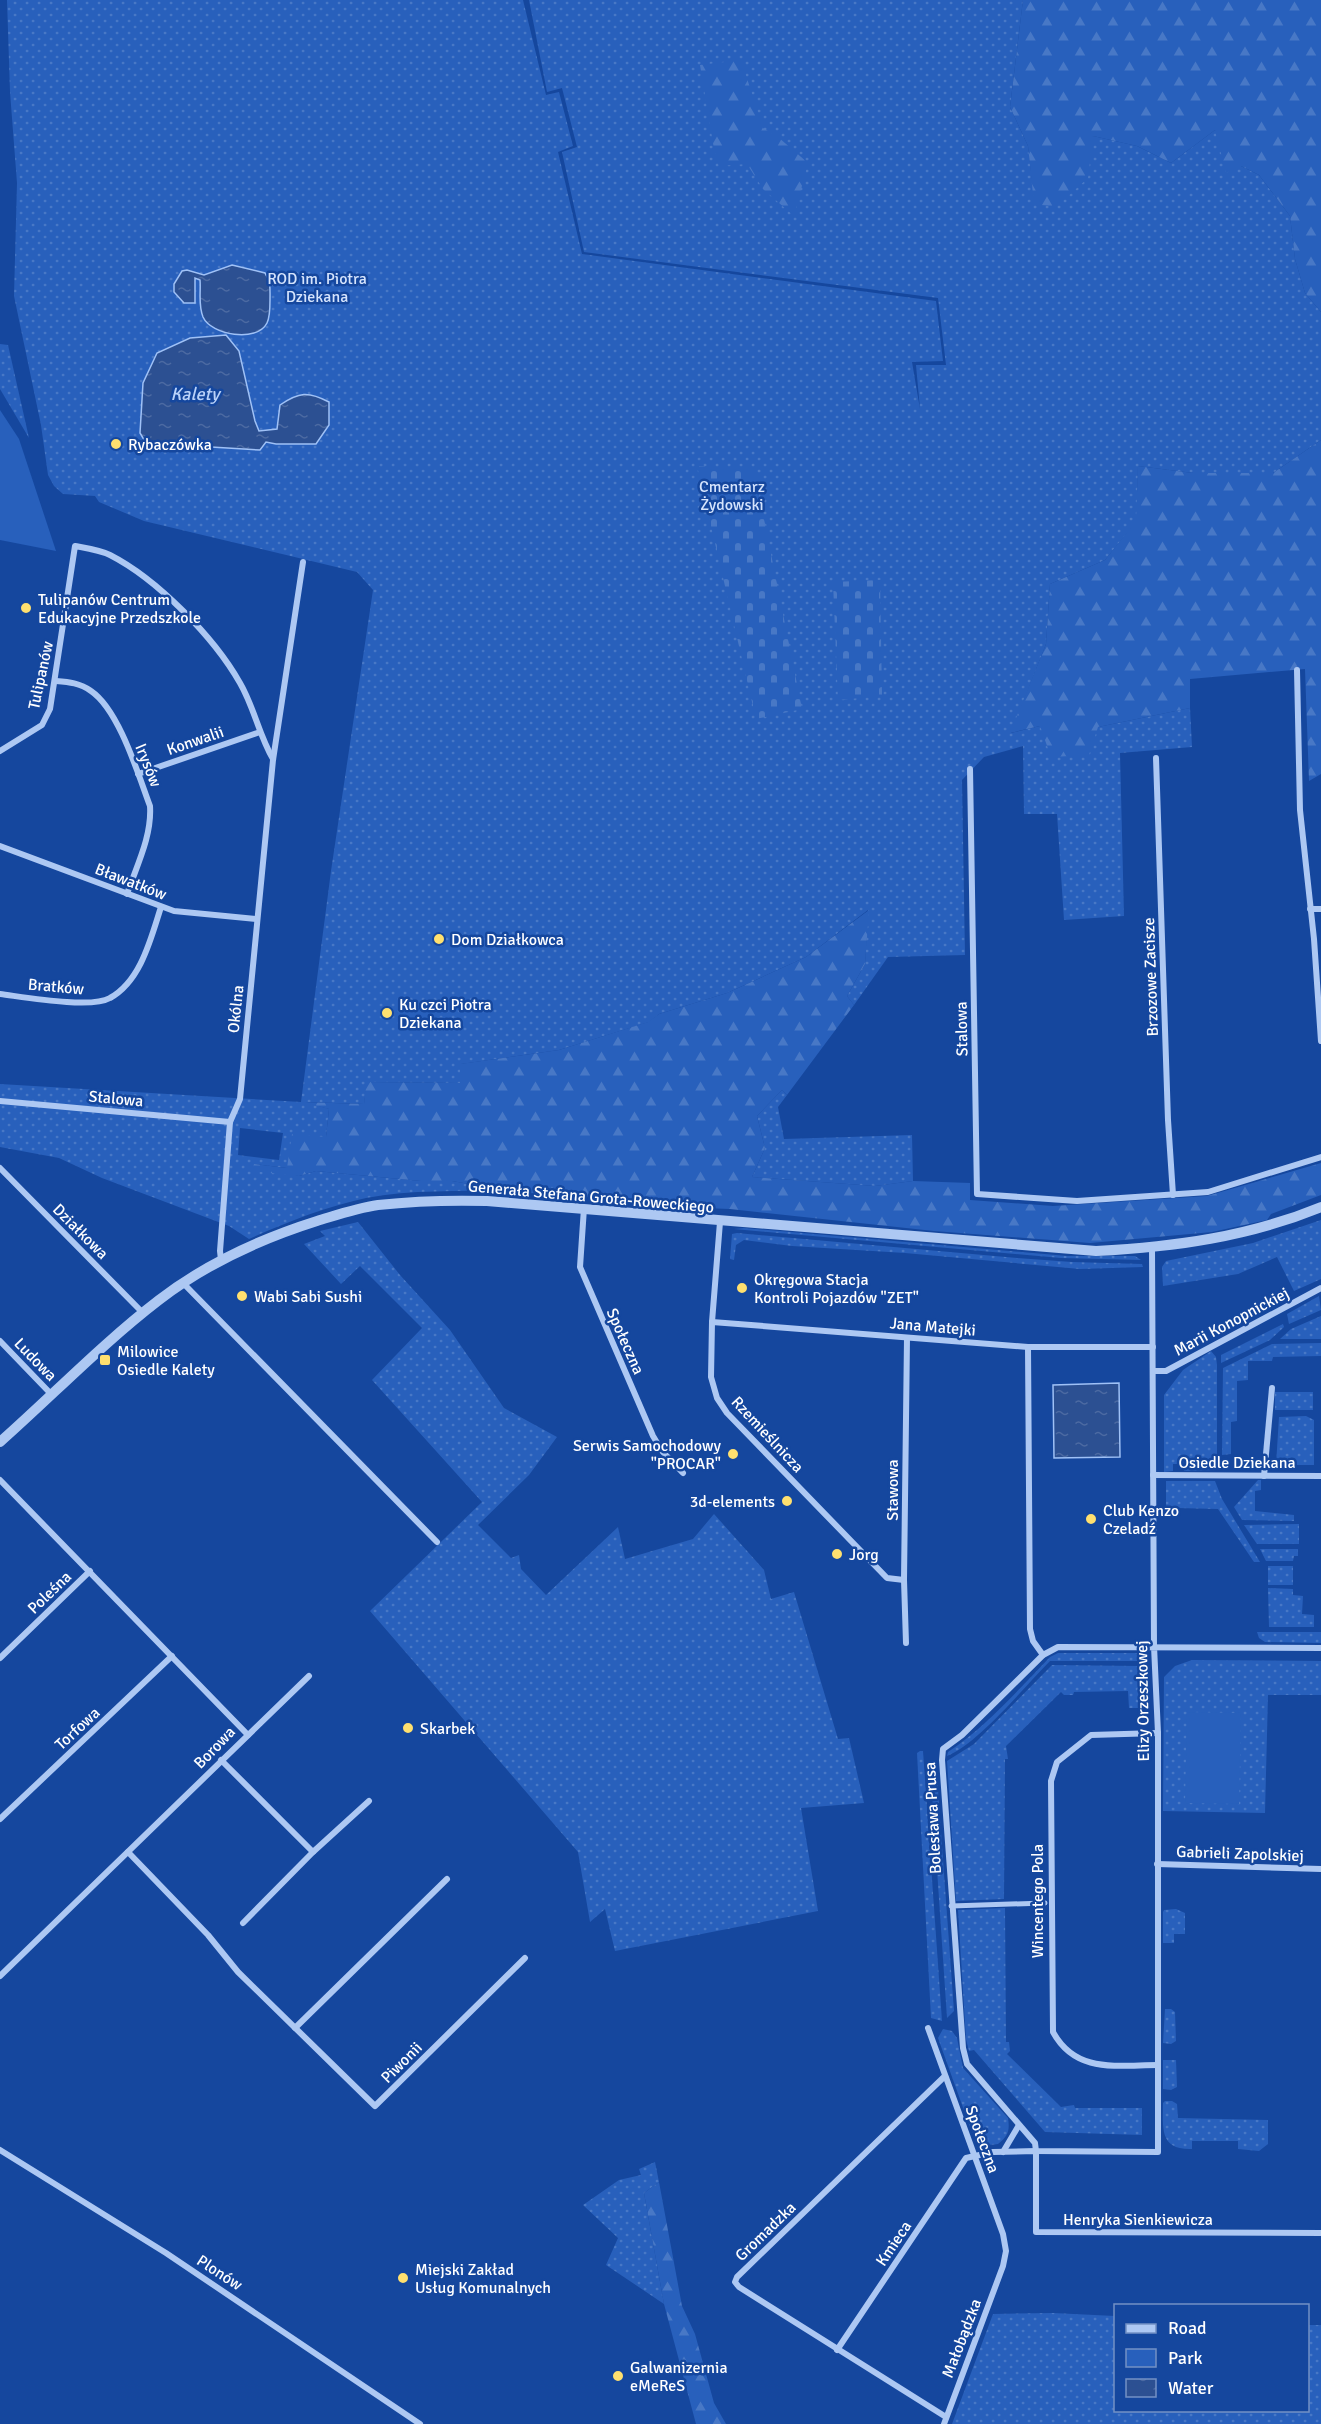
<svg xmlns="http://www.w3.org/2000/svg" width="1321" height="2424" font-family="Signika,sans-serif">
<defs>
<pattern id="grass-dots" width="8" height="8" patternUnits="userSpaceOnUse" patternTransform="scale(1.5)"><rect width="8" height="8" fill="#2860bc"/><path d="M2 2h.1M6 6h.1" fill="none" stroke="#4878c6" stroke-width="1.8" stroke-linecap="round"/></pattern>
<pattern id="forest-firs" width="22" height="20" patternUnits="userSpaceOnUse" patternTransform="scale(1.5)"><rect width="22" height="20" fill="#2860bc"/><path d="M5 1l3.5 6h-7zM16 11l3.5 6h-7z" fill="#4878c6"/></pattern>
<pattern id="cemetery-stones" width="16" height="16" patternUnits="userSpaceOnUse" patternTransform="scale(1.5)"><rect width="16" height="16" fill="#2860bc"/><path d="M2 7V4a2 2 0 0 1 4 0v3zM10 15v-3a2 2 0 0 1 4 0v3z" fill="#4878c6"/></pattern>
<pattern id="water-ripples" width="26" height="14" patternUnits="userSpaceOnUse" patternTransform="scale(1.5)"><rect width="26" height="14" fill="#2c5092"/><path d="M2 4q2-2 4 0t4 0M15 11q2-2 4 0t4 0" fill="none" stroke="#4c6aa2"/></pattern>
</defs>
<rect width="100%" height="100%" fill="#15479e"/>
<g fill="url(#grass-dots)" fill-rule="evenodd">
<path d="M7,0H523L546,95L559,92L573,146L558,152L582,254L936,301L943,361L912,362L920,409L916,365H946L938,298L584,252L562,152L577,147L562,88L547,92L529,0H1023L1010,107L1028,146L1035,204L1093,136L1137,146L1171,163L1215,130L1241,166L1259,175L1290,216L1295,259L1305,293L1321,312V440L1273,473H1193L1138,466L1137,521L1105,560L1050,584L1046,644L1011,733L1040,726L1098,727L1190,708L1192,747L1120,753L1124,916L1064,920L1057,814H1024L1023,746L984,757L962,780L965,955L888,957L854,1005L847,996L865,964L868,910L806,957L727,993L659,1014L649,1022L559,1050L461,1064L460,1083L367,1082L364,1104L305,1102L329,1109L326,1137L287,1168L254,1164L299,1176L316,1171L421,1181H452L504,1190C459,1192 411,1189 366,1198C325,1207 287,1222 249,1239L229,1226L102,1178L59,1158L0,1147V1084L301,1102L331,871L373,590L357,572L144,521L99,502L95,496L63,494L54,486L48,475L41,425L14,296L17,183L10,92ZM240,1128L283,1133L279,1160L238,1155Z"/>
<polygon points="0,344 8,345 29,438 0,389"/>
<polygon points="782,1090 787,1095 778,1107 784,1139 912,1135 913,1181 875,1186 752,1177 765,1148 757,1116"/>
<polygon points="1321,1220 1321,1279 1294,1291 1277,1257 1238,1274 1163,1286 1162,1267 1166,1261 1253,1243"/>
<polygon points="358,1222 400,1275 450,1330 504,1408 557,1437 529,1475 478,1525 511,1558 519,1555 521,1569 546,1595 618,1527 625,1559 693,1539 714,1514 764,1570 771,1599 794,1592 838,1739 849,1738 864,1803 801,1808 818,1911 615,1951 605,1909 590,1922 578,1852 370,1611 482,1502 372,1380 422,1328 360,1266 341,1284 304,1244 325,1236 320,1231"/>
<polygon points="744,1228 1067,1256 1135,1256 1141,1260 1061,1258 734,1229"/>
<polygon points="737,1233 1017,1258 1072,1262 1142,1264 1143,1267 1080,1269 905,1253 792,1246 744,1240 736,1245 734,1260 730,1259 732,1234"/>
<polygon points="1319,1296 1321,1310 1289,1324 1287,1314"/>
<polygon points="1321,1316 1321,1339 1280,1339 1291,1329"/>
<polygon points="1283,1324 1284,1327 1270,1340 1221,1363 1221,1355"/>
<polygon points="1321,1343 1321,1356 1273,1357 1272,1361 1248,1361 1248,1380 1237,1381 1237,1421 1231,1422 1231,1454 1222,1455 1223,1368 1272,1344"/>
<polygon points="1211,1351 1216,1357 1217,1365 1217,1470 1184,1471 1183,1464 1173,1464 1173,1471 1164,1472 1164,1395 1183,1370"/>
<rect x="1275" y="1392" width="38" height="18"/>
<polygon points="1279,1417 1306,1416 1314,1420 1314,1465 1276,1465"/>
<polygon points="1258,1480 1261,1480 1261,1490 1255,1491 1255,1511 1294,1515 1294,1521 1242,1520 1234,1507"/>
<polygon points="1166,1481 1215,1481 1222,1499 1260,1562 1254,1562 1218,1509 1177,1508 1177,1518 1166,1518"/>
<polygon points="1299,1524 1299,1544 1257,1544 1244,1525"/>
<polygon points="1260,1549 1298,1549 1298,1556 1294,1556 1293,1561 1266,1561"/>
<rect x="1268" y="1566" width="25" height="19"/>
<polygon points="1268,1588 1293,1589 1293,1595 1303,1596 1302,1614 1314,1615 1314,1627 1269,1627"/>
<polygon points="1257,1632 1321,1632 1321,1643 1265,1642 1259,1638"/>
<path d="M1058,1653H1138V1661H1050C1024,1687 979,1743 947,1756L948,1752C986,1727 1018,1690 1050,1657Z"/>
<polygon points="1192,1660 1321,1661 1321,1695 1268,1695 1265,1813 1163,1811 1164,1677 1175,1666"/>
<polygon points="1052,1665 1138,1666 1139,1708 1129,1708 1128,1691 1074,1692 1073,1695 1064,1695 1061,1692 1006,1746 1008,1759 1005,1759 1004,1899 956,1901 947,1761 974,1744"/>
<polygon points="920,1751 923,1751 942,2021 931,2018 917,1753"/>
<polygon points="936,1763 954,2011 947,2018 930,1765"/>
<polygon points="1005,1908 1006,2042 1009,2042 1010,2051 1007,2054 1061,2107 1074,2105 1075,2108 1142,2108 1142,2135 1045,2132 974,2050 969,2051 966,2039 958,1910"/>
<polygon points="1176,1909 1185,1913 1185,1934 1174,1934 1174,1943 1163,1943 1163,1912 1164,1910"/>
<polygon points="1165,2009 1171,2009 1175,2012 1176,2041 1171,2044 1163,2043"/>
<path d="M943,2029L952,2031L957,2038L963,2068L1008,2118C1010,2131 1008,2136 998,2144C982,2147 976,2140 970,2127L938,2038Z"/>
<polygon points="1163,2060 1176,2060 1177,2087 1171,2090 1163,2089"/>
<path d="M1165,2101H1172L1177,2104L1178,2118L1268,2120V2144L1259,2151L1238,2149V2141H1192V2149C1159,2150 1163,2128 1163,2103Z"/>
<polygon points="655,2162 659,2182 644,2193 664,2304 606,2265 618,2238 583,2205 619,2180 641,2175 639,2169"/>
<polygon points="1053,2313 1115,2316 1116,2410 1308,2410 1308,2325 1321,2325 1321,2424 952,2424 993,2314"/>
</g>
<g fill="url(#forest-firs)">
<polygon points="1023,0 1321,0 1321,312 1305,293 1295,259 1290,216 1259,175 1241,166 1226,173 1215,130 1171,163 1137,146 1093,136 1088,178 1056,207 1034,204 1028,146 1010,107"/>
<polygon points="741,60 763,128 778,137 808,163 794,216 763,189 747,164 719,166 714,149 700,65"/>
<polygon points="1321,440 1321,774 1309,781 1305,669 1190,679 1190,708 1098,727 1089,755 1051,757 1040,726 1010,733 1046,644 1050,584 1105,560 1136,521 1138,466 1193,473 1273,473"/>
<polygon points="869,910 865,964 847,996 854,1005 787,1095 782,1090 757,1116 765,1148 752,1177 875,1186 913,1181 970,1183 970,1200 1053,1206 1207,1196 1321,1163 1321,1195 1271,1214 1267,1220 1212,1232 1090,1243 934,1231 730,1209 654,1206 622,1199 548,1195 504,1190 452,1181 421,1181 316,1171 299,1176 252,1171 254,1164 287,1168 292,1134 326,1137 329,1109 301,1102 364,1104 366,1082 460,1083 460,1064 559,1050 648,1022 659,1014 727,993 806,957"/>
<polygon points="659,2182 682,2306 695,2334 714,2403 726,2424 696,2424 664,2304 644,2193"/>
</g>
<g fill="url(#cemetery-stones)">
<polygon points="697,466 754,469 802,709 756,719"/>
<polygon points="880,580 882,696 838,700 833,582"/>
</g>
<g fill="#2860bc">
<polygon points="0,410 19,439 56,551 0,540"/>
<polygon points="1187,1712 1241,1713 1239,1804 1185,1803"/>
</g>
<g fill="url(#water-ripples)" stroke="#9fc1f6" stroke-width="1.5">
<path d="M232,265L265,273C271,282 270,289 270,300C270,306 270,317 267,323C257,343 211,335 203,317C198,305 201,292 200,280L195,278V303H184L174,292V284L182,271L187,270L204,275Z"/>
<path d="M226,335L239,351L255,421L259,431L277,429L280,405C299,392 308,391 329,402V425L316,444H276L266,442L260,450L146,443L140,433L143,383L157,353L190,338Z"/>
<polygon points="1119,1383 1120,1457 1054,1458 1053,1385"/>
</g>
<g fill="none" stroke-linecap="round" stroke-linejoin="round">
<polyline stroke="#adc8f3" stroke-width="5" points="951,1906 1045,1903"/>
<g stroke="#adc8f3" stroke-width="6">
<polyline points="1297,670 1300,810 1314,939 1321,1041"/>
<path d="M56,681C69,682 80,683 91,691C119,710 138,774 150,806C152,836 137,865 127,894"/>
<path d="M0,751L42,725L50,709L75,546C86,548 100,550 110,555C157,579 214,637 240,683C254,707 259,735 273,759"/>
<polyline points="1156,758 1168,1120 1173,1195"/>
<polyline points="970,769 977,1194 1077,1201 1208,1192 1321,1157"/>
<polyline points="138,774 260,732"/>
<polyline points="0,846 174,911 257,919"/>
<polyline points="1310,909 1321,909"/>
<path d="M0,994C24,997 91,1009 110,998C141,981 151,938 161,907"/>
<polyline points="0,1101 230,1122"/>
<polyline points="0,1168 143,1313"/>
<polyline points="584,1208 580,1267 653,1436 662,1451 683,1473"/>
<polyline points="720,1222 712,1322 711,1377 717,1398 727,1413 887,1578 904,1580"/>
<polyline points="1152,1248 1154,1646 1158,1733 1158,2152 1036,2151 1035,2143 967,2064 963,2048 942,1760 943,1749 962,1735 1043,1655 1058,1647 1321,1648"/>
<polyline points="221,1260 220,1251 230,1122 240,1099 273,760 303,562"/>
<polyline points="183,1283 437,1542"/>
<polyline points="712,1322 1028,1347 1153,1347"/>
<polyline points="0,1341 52,1395"/>
<polyline points="1028,1347 1030,1629 1033,1641 1043,1655"/>
<polyline points="1153,1371 1166,1371 1321,1288"/>
<polyline points="1153,1475 1321,1476"/>
<polyline points="1264,1476 1272,1388"/>
<polyline points="0,1480 248,1735"/>
<polyline points="906,1643 904,1580 907,1338"/>
<polyline points="0,1658 90,1571"/>
<polyline points="221,1760 313,1852"/>
<polyline points="0,1819 172,1656"/>
<polyline points="128,1852 208,1935 238,1972 375,2106 525,1958"/>
<polyline points="1157,1864 1321,1869"/>
<polyline points="243,1923 313,1852 369,1801"/>
<polyline points="0,1976 309,1676"/>
<polyline points="295,2028 447,1879"/>
<polyline points="928,2028 1003,2234 1006,2251 1003,2266 944,2424"/>
<path d="M1158,2065C1117,2065 1076,2074 1053,2032L1051,1781L1057,1762L1091,1735L1158,1733"/>
<polyline points="945,2076 737,2277 735,2282 739,2287 946,2417"/>
<polyline points="0,2150 166,2253 420,2424"/>
<polyline points="1003,2152 1019,2125"/>
<polyline points="837,2350 966,2158 993,2152 1036,2151 1036,2232 1321,2233"/>
</g>
<path stroke="#adc8f3" stroke-width="10" d="M0,1442C53,1395 103,1343 159,1300C207,1263 260,1239 317,1221C337,1215 357,1208 378,1205C415,1201 451,1200 487,1201L1096,1251C1174,1247 1248,1237 1321,1207"/>
</g>
<g fill="#ffe06f" stroke="#15479e" stroke-width="2">
<circle cx="116" cy="444" r="6"/>
<circle cx="26" cy="608" r="6"/>
<circle cx="439" cy="939" r="6"/>
<circle cx="387" cy="1013" r="6"/>
<circle cx="742" cy="1288" r="6"/>
<circle cx="242" cy="1296" r="6"/>
<rect x="99" y="1354" width="12" height="12" rx="3"/>
<circle cx="733" cy="1454" r="6"/>
<circle cx="787" cy="1501" r="6"/>
<circle cx="1091" cy="1519" r="6"/>
<circle cx="837" cy="1554" r="6"/>
<circle cx="408" cy="1728" r="6"/>
<circle cx="403" cy="2278" r="6"/>
<circle cx="618" cy="2376" r="6"/>
</g>
<g text-anchor="middle" stroke-width="5" stroke-linejoin="round" paint-order="stroke">
<g font-size="16" fill="#d5e4fd" stroke="#15479e">
<text x="317" y="284">ROD im. Piotra<tspan x="317" dy="18">Dziekana</tspan></text>
<text x="732" y="492">Cmentarz<tspan x="732" dy="18">Żydowski</tspan></text>
</g>
<g font-size="16" fill="#fff" stroke="#15479e" text-anchor="start">
<text x="128" y="450">Rybaczówka</text>
<text x="38" y="605">Tulipanów Centrum<tspan x="38" dy="18">Edukacyjne Przedszkole</tspan></text>
<text x="451" y="945">Dom Działkowca</text>
<text x="399" y="1010">Ku czci Piotra<tspan x="399" dy="18">Dziekana</tspan></text>
<text x="754" y="1285">Okręgowa Stacja<tspan x="754" dy="18">Kontroli Pojazdów "ZET"</tspan></text>
<text x="254" y="1302">Wabi Sabi Sushi</text>
<text x="117" y="1357">Milowice<tspan x="117" dy="18">Osiedle Kalety</tspan></text>
<text x="721" y="1451" text-anchor="end">Serwis Samochodowy<tspan x="721" dy="18">"PROCAR"</tspan></text>
<text x="775" y="1507" text-anchor="end">3d-elements</text>
<text x="1103" y="1516">Club Kenzo<tspan x="1103" dy="18">Czeladź</tspan></text>
<text x="849" y="1560">Jorg</text>
<text x="420" y="1734">Skarbek</text>
<text x="415" y="2275">Miejski Zakład<tspan x="415" dy="18">Usług Komunalnych</tspan></text>
<text x="630" y="2373">Galwanizernia<tspan x="630" dy="18">eMeReS</tspan></text>
</g>
<g font-size="16" fill="#fff" stroke="#15479e">
<text transform="translate(40 675) rotate(-78)" y="6">Tulipanów</text>
<text transform="translate(195 740) rotate(-19)" y="6">Konwalii</text>
<text transform="translate(149 765) rotate(68)" y="6">Irysów</text>
<text transform="translate(131 881) rotate(21)" y="6">Bławatków</text>
<text transform="translate(1150 977) rotate(-92)" y="6">Brzozowe Zacisze</text>
<text transform="translate(56 986) rotate(5)" y="6">Bratków</text>
<text transform="translate(235 1009) rotate(-84)" y="6">Okólna</text>
<text transform="translate(961 1029) rotate(-91)" y="6">Stalowa</text>
<text transform="translate(116 1098) rotate(5)" y="6">Stalowa</text>
<text transform="translate(591 1196) rotate(5)" y="6">Generała Stefana Grota-Roweckiego</text>
<text transform="translate(81 1231) rotate(45)" y="6">Działkowa</text>
<text transform="translate(1231 1321) rotate(-28)" y="6">Marii Konopnickiej</text>
<text transform="translate(933 1326) rotate(5)" y="6">Jana Matejki</text>
<text transform="translate(626 1341) rotate(66)" y="6">Społeczna</text>
<text transform="translate(36 1359) rotate(46)" y="6">Ludowa</text>
<text transform="translate(768 1434) rotate(47)" y="6">Rzemieślnicza</text>
<text x="1237" y="1468">Osiedle Dziekana</text>
<text transform="translate(892 1490) rotate(-90)" y="6">Stawowa</text>
<text transform="translate(49 1592) rotate(-44)" y="6">Poleśna</text>
<text transform="translate(1142 1701) rotate(-91)" y="6">Elizy Orzeszkowej</text>
<text transform="translate(77 1728) rotate(-43)" y="6">Torfowa</text>
<text transform="translate(214 1747) rotate(-46)" y="6">Borowa</text>
<text transform="translate(932 1818) rotate(-93)" y="6">Bolesława Prusa</text>
<text transform="translate(1240 1853) rotate(2)" y="6">Gabrieli Zapolskiej</text>
<text transform="translate(1037 1901) rotate(-90)" y="6">Wincentego Pola</text>
<text transform="translate(401 2062) rotate(-45)" y="6">Piwonii</text>
<text transform="translate(983 2139) rotate(70)" y="6">Społeczna</text>
<text x="1138" y="2225">Henryka Sienkiewicza</text>
<text transform="translate(765 2231) rotate(-44)" y="6">Gromadzka</text>
<text transform="translate(893 2243) rotate(-56)" y="6">Kmieca</text>
<text transform="translate(220 2272) rotate(33)" y="6">Plonów</text>
<text transform="translate(961 2338) rotate(-69)" y="6">Małobądzka</text>
</g>
<g font-size="18" font-style="italic" fill="#bad2f9" stroke="#15479e">
<text x="195" y="400">Kalety</text>
</g>
</g>
<rect x="1114" y="2304" width="195" height="108" fill="#15479e" stroke="#7391c5" stroke-width="1.5"/>
<rect x="1126" y="2324" width="30" height="9" fill="#adc8f3" stroke="#7391c5" stroke-width="1.5"/>
<text x="1168" y="2334" font-size="18" fill="#ffffff">Road</text>
<rect x="1126" y="2349" width="30" height="18" fill="#2860bc" stroke="#7391c5" stroke-width="1.5"/>
<text x="1168" y="2364" font-size="18" fill="#ffffff">Park</text>
<rect x="1126" y="2379" width="30" height="18" fill="url(#water-ripples)" stroke="#7391c5" stroke-width="1.5"/>
<text x="1168" y="2394" font-size="18" fill="#ffffff">Water</text>
</svg>
